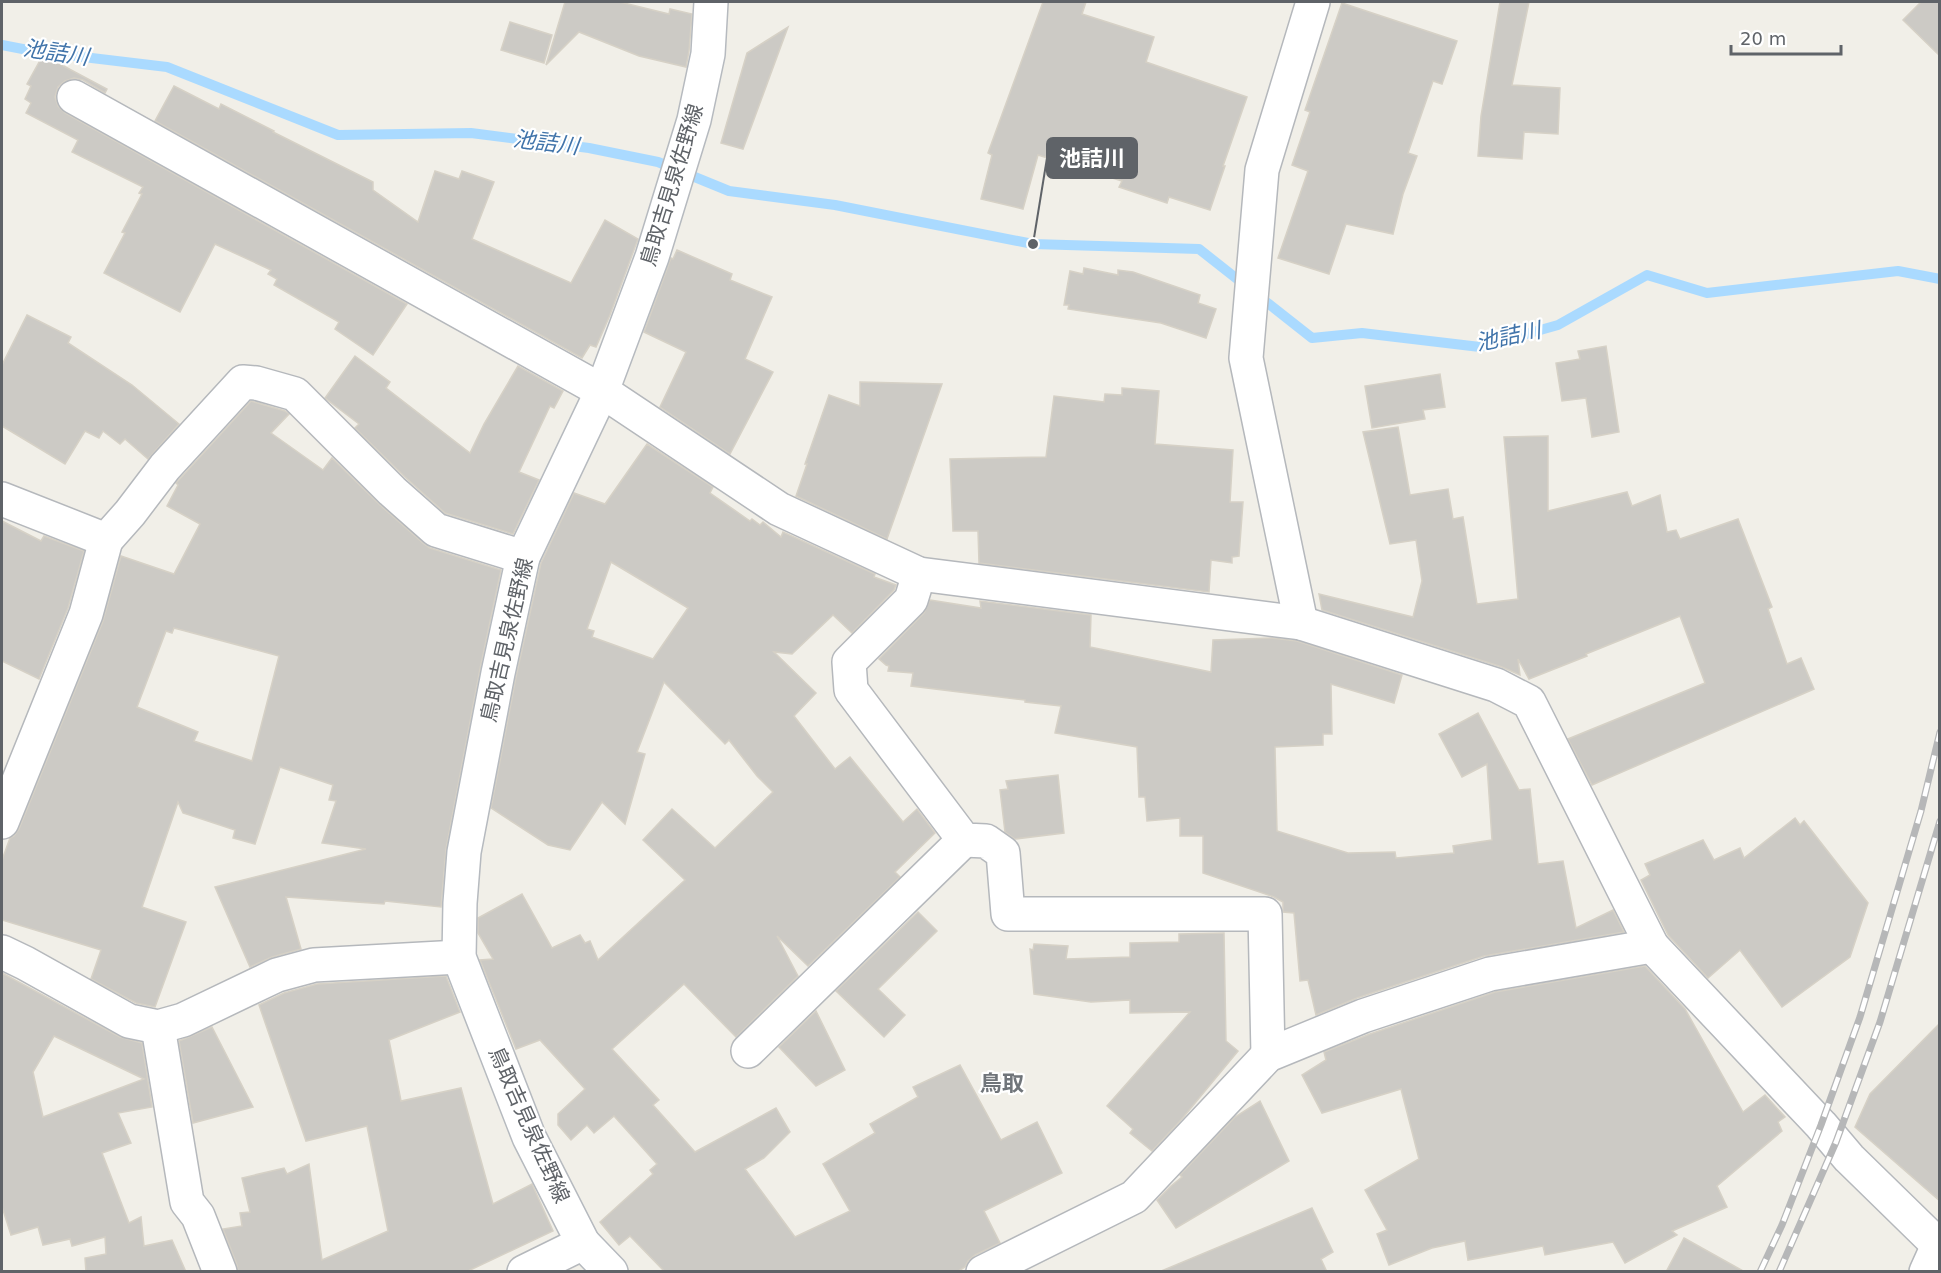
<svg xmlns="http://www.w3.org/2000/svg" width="1941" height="1273" font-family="'DejaVu Sans','Noto Sans JP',sans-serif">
<rect width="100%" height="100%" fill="#f1efe8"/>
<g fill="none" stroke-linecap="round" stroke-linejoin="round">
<polyline stroke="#aadaff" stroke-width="10" points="2,45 33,51 167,67 338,135 471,133 589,148 658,162 729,191 835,205 1033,244 1199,249 1312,338 1362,333 1480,347 1558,325 1647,275 1707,293 1898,271 1940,279"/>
</g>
<g fill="#cccac5" stroke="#d6d1c6" stroke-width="1.5" fill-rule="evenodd">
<polygon points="565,2 620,2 669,14 670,9 692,14 689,51 686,67 639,56 579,32 546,65"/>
<polygon points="1043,2 1086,2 1082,14 1154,37 1146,62 1247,97 1223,166 1225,166 1210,210 1169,197 1167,203 1119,187 1122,181 1038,155 1023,209 981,199 992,155 988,153"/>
<polygon points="1500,2 1529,2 1512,85 1560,88 1558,134 1524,132 1522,159 1478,156 1481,116"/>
<polygon points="1921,2 1940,2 1940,56 1903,20"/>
<polygon points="1342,3 1457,41 1442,84 1433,81 1408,153 1417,156 1403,194 1393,234 1346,224 1329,274 1278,258 1308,171 1292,165 1310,112 1305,110"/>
<polygon points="510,22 552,35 544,63 501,50"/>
<polygon points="788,27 743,149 721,143 747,53"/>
<polygon points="43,55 107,89 105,93 83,80 74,78 65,81 58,87 55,97 58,106 65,113 407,304 373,355 335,329 339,322 274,285 277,279 268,274 271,270 215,244 180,312 104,273 125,233 122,232 142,194 139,193 143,187 72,152 78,140 26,113 31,103 25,99 31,86 27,84"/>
<polygon points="174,86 219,109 221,104 274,131 273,132 373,182 373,190 418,222 435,171 459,179 462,171 494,182 472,239 571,283 605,220 638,239 610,315 596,347 590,345 582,358 155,121"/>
<polygon points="677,250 732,274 730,280 772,297 745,359 773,372 730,454 660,407 686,352 644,332 671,258 673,259"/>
<polygon points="1084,268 1118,275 1118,270 1133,272 1200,295 1198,303 1216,309 1206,338 1161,323 1068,309 1069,305 1064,305 1070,271 1083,274"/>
<polygon points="27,315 71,337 68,343 132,385 179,424 148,459 125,439 120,444 103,431 99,438 85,431 65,464 2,426 2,365"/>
<polygon points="1606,346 1619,432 1592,437 1586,398 1562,401 1556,363 1580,359 1578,351"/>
<polygon points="355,356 390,382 386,388 470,453 484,424 518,366 563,391 554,408 550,406 519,472 539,480 513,534 445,513 405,477 355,428 359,424 325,398"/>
<polygon points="1440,374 1445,407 1423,410 1425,419 1372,428 1365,386"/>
<polygon points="860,382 942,384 887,539 796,496 807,464 805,464 829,395 860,406"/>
<polygon points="1122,388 1159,391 1155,444 1233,450 1230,502 1243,502 1239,556 1232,557 1232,563 1211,560 1209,592 979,563 978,531 953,531 950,459 1046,457 1054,396 1104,402 1105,394 1122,395"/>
<path d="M251,401L285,411L289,414L271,433L323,470L332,458L380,505L424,544L430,548L501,570L480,669L446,849L441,907L385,901L384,904L286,897L301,949L272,957L250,967L215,887L366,849L322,843L336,801L329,800L333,785L280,767L255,844L233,838L235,830L183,813L178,802L142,907L186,922L155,1007L136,1003L91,979L101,950L2,920V860L10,838L14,836L19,829L103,621L121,556L174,574L200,524L167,506L178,485L176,483ZM174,628L279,656L252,761L194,741L198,732L137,707L166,631L172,633Z"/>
<polygon points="1398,427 1410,495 1448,489 1453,519 1463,517 1477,604 1518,599 1504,437 1548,436 1548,511 1627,492 1632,506 1660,495 1667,532 1676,530 1680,539 1738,519 1772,607 1768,609 1787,664 1801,658 1814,689 1592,785 1568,739 1705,683 1680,616 1586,654 1587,656 1529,679 1518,659 1520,675 1502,667 1322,610 1319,594 1413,617 1422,581 1416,540 1390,544 1363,432"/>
<path d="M647,444L713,487L710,493L750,521L752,519L760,525L763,522L781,537L783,532L875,574L874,577L896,585L894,590L852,633L833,615L792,654L774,652L816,693L794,716L835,769L850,757L903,822L917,809L935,833L895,872L900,877L808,966L777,936L798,976L736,1037L684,984L612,1049L659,1100L653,1105L695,1152L776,1108L790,1132L764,1158L745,1169L795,1237L850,1211L823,1164L875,1133L870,1124L918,1097L913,1087L960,1065L1001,1140L1037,1122L1062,1173L984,1211L1000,1243L975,1255L968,1261L965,1267L957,1272H665L630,1236L619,1245L600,1222L653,1174L650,1170L657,1164L614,1116L594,1133L587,1125L571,1140L558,1125V1114L585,1089L540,1040L516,1049L480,960L493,959L478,933V918L522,894L552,948L580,935L585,943L590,941L598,960L685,880L643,840L672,809L715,848L773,792L757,776L729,740L725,744L664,682L637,752L645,754L625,824L602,802L570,850L548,845L491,808L516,677L541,563L574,493L605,504ZM611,562L688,608L653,659L592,637L594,631L587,629Z"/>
<polygon points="2,521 41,541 44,536 84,551 68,608 39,679 2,661"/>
<polygon points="930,600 981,608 980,601 1091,615 1090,647 1211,672 1213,640 1272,638 1297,641 1402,675 1394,703 1331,684 1332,734 1323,734 1323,745 1275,747 1277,831 1348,853 1395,852 1396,858 1454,853 1453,846 1492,840 1487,764 1462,777 1439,734 1478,713 1519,790 1530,789 1538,864 1563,861 1576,928 1613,910 1624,932 1484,956 1357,998 1316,1015 1308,980 1300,981 1294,913 1283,912 1283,902 1274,897 1203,873 1203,836 1180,836 1180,818 1147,821 1145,797 1139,797 1137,747 1055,733 1061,706 1025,702 1025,700 911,686 913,673 888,671 889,666 886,665 879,659 924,613"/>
<polygon points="1058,775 1064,833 1015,839 1005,832 1000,790 1008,789 1006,781"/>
<polygon points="1795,818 1800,825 1804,821 1868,903 1850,957 1782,1007 1740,950 1708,978 1668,935 1641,880 1650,875 1645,864 1703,840 1714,860 1740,848 1744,858"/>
<polygon points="918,912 937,931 878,989 905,1015 884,1037 836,991"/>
<polygon points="1224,933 1226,1041 1238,1051 1181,1120 1152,1151 1130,1133 1133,1129 1107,1106 1190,1012 1130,1013 1130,1000 1091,1002 1034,994 1030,949 1033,950 1034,944 1068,946 1066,959 1130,957 1130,943 1179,942 1179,934"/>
<polygon points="1645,966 1685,1009 1743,1112 1765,1095 1785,1117 1778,1122 1782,1131 1717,1186 1727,1207 1672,1231 1677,1235 1625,1263 1613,1242 1545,1255 1543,1246 1468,1260 1465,1241 1432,1248 1389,1265 1377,1234 1387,1230 1365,1190 1419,1159 1401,1089 1322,1113 1302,1075 1326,1060 1324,1052 1370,1034 1495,992"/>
<path d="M2,973L120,1037L142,1043L152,1107L118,1113L131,1143L102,1153L129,1223L141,1217L144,1246L172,1240L186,1272H86L85,1258L106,1254L105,1237L72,1246L70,1239L43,1245L38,1227L11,1235L2,1207ZM54,1036L144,1079L43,1117L33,1072Z"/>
<polygon points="446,976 460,1012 389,1040 401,1101 461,1088 493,1204 532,1184 553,1231 466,1272 238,1272 237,1265 223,1229 242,1226 240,1213 250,1212 242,1178 284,1168 287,1174 309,1164 322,1260 388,1231 367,1126 306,1141 259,1005 284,993 317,984"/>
<polygon points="816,1011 845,1070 816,1086 779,1047"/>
<polygon points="1940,1023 1940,1201 1855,1127 1870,1094"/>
<polygon points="212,1027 253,1107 193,1123 179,1041"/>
<polygon points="1260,1101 1289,1161 1176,1228 1157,1200 1171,1186 1182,1177 1180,1175 1235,1117"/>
<polygon points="1312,1208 1333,1252 1321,1259 1327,1272 1159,1272"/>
<polygon points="1684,1238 1745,1272 1666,1272"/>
</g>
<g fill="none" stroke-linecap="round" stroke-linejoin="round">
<g stroke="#b5b8bc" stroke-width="36">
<g id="street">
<polyline points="74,97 602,391 779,509 919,574 1301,623 1496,685 1529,702 1652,946 1821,1125 1849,1158 1937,1244"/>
<polyline points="2,499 106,540 130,513 165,467 243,382 256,383 295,394 392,491 436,530 523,557"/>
<polyline points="919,574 911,600 849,662 851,690 964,840 986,841 1003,853 1008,914 1265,914 1268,1055"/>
<polyline points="1301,623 1246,358 1262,170 1313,2"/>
<polyline points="2,822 86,614 106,540"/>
<polyline points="2,952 25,963 129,1021 158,1027 183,1020 277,975 314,965 459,957"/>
<polyline points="158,1027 187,1202 198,1216 220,1272"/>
<polyline points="748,1051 964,840"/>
<polyline points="524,1272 583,1243"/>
<polyline points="983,1272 1134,1197 1268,1055 1363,1016 1490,974 1652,946"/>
<polyline points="1926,1272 1940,1241"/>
</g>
</g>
<g stroke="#b6babf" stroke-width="36">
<polyline id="secondary" points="611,1272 583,1243 529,1137 459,957 460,903 464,852 498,673 523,557 602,391 652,257 694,120 708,54 711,2"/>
</g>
<use href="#street" stroke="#fff" stroke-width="33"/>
<use href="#secondary" stroke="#fff" stroke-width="33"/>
<g stroke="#b6b7b8" stroke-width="7">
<g id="rail">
<polyline points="1760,1272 1782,1225 1821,1125 1860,1017 1921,811 1940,732"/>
<polyline points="1779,1272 1836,1142 1880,1022 1940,821"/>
</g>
</g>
<use href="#rail" stroke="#fff" stroke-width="4.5" stroke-dasharray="14" stroke-linecap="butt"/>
</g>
<g text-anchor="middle" stroke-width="4.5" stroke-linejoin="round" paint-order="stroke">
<g font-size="21" fill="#5f6368" stroke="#fff">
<text transform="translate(672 185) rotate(-73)" y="7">鳥取吉見泉佐野線</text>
<text transform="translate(507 640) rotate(-77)" y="7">鳥取吉見泉佐野線</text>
<text transform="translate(529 1125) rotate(66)" y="7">鳥取吉見泉佐野線</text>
</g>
<g font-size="22" font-style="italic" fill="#4174aa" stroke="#fff">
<text transform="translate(56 52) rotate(8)" y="8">池詰川</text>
<text transform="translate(546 142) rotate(7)" y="8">池詰川</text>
<text transform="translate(1508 336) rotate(-12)" y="8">池詰川</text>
</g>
<g font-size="22" font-weight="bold" fill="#70757a" stroke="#fff">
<text x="1002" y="1091">鳥取</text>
</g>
</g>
<path fill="none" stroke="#5f6368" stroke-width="2" d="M1033 244L1047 158"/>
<circle fill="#5f6368" stroke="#fff" stroke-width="2" cx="1033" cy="244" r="6"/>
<rect fill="#5f6368" stroke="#5f6368" stroke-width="2" x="1047" y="138" width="90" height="40" rx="6"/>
<g font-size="22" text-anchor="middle" font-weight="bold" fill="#fff">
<text x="1092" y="166">池詰川</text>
</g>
<rect width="1941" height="1273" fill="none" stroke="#5f6368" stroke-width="6"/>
<path d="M1731 45v9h110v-9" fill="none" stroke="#5f6368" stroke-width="3"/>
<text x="1740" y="45" font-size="18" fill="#5f6368" stroke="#ffffff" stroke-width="4.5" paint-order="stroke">20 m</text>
</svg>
